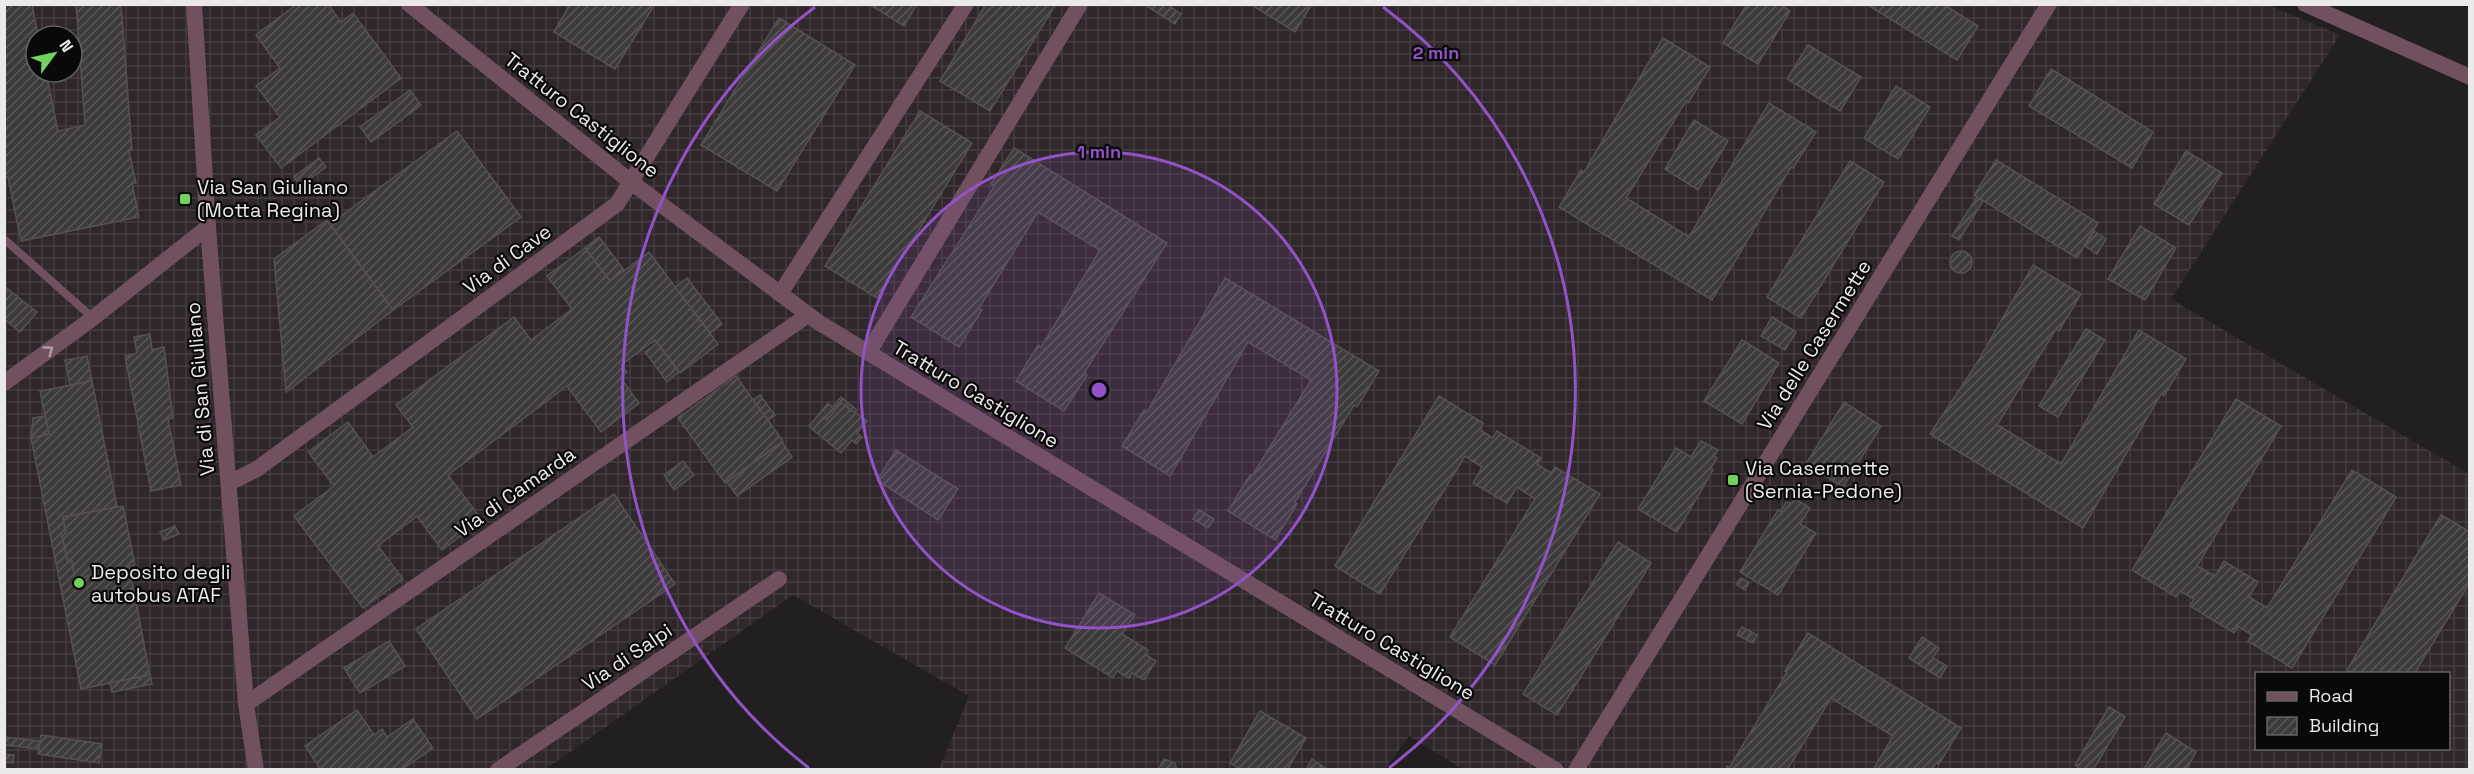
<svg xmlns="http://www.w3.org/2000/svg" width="2474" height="774" font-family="'Space Grotesk',sans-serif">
<defs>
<pattern id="industrial-grid" width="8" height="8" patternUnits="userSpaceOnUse" patternTransform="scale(1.5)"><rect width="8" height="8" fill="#30272b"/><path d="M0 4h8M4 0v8" fill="none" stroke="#443c40"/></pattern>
<pattern id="building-hatch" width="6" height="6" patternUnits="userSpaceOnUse" patternTransform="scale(1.5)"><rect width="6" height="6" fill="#3e3b3c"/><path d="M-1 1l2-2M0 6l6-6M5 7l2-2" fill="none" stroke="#5a5758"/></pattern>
</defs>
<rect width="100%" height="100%" fill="#221f20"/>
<path fill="url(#industrial-grid)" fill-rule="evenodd" d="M5,5H2268L2340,35L2171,299L2469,474V769L1464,770L1409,736L1385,769H939L969,696L793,595L546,769L5,770ZM36,36H72V72H36ZM2256,674H2448V748H2256Z"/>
<g fill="url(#building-hatch)" stroke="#555153" stroke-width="1.5">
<polygon points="4,4 32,4 38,36 36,36 36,72 46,72 58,131 85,125 76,4 121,4 132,150 129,151 136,183 132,183 139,217 21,241 8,177 4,178"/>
<polygon points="297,4 328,4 341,22 353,13 401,78 281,168 256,135 280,117 256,86 280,68 256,35"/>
<polygon points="570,4 655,4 615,69 554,32"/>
<polygon points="869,4 917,4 904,26"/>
<polygon points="986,4 1056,4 990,111 940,81"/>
<polygon points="1166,4 1181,14 1175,24 1145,5"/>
<polygon points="1250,4 1312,4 1295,32"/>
<polygon points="1747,4 1779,4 1790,11 1758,64 1723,43"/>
<polygon points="1866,4 1943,4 1978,26 1957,60"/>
<polygon points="779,18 855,65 777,191 701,145"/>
<polygon points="1663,38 1710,67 1688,103 1686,101 1626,198 1689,237 1769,103 1816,132 1793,168 1791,167 1712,300 1559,207 1581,170 1584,172"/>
<polygon points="1808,45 1861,77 1840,111 1787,79"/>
<polygon points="2051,69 2153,132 2132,168 2029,106"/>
<polygon points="1896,86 1930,107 1898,159 1864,138"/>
<polygon points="410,90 421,105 371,142 360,127"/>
<polygon points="920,111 972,143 877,298 825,266"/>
<polygon points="1694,120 1728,141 1698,190 1665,169"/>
<polygon points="457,131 521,217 393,310 330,224"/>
<polygon points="1014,148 1167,243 1084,373 1087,375 1064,411 1016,381 1038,345 1041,347 1100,250 1038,212 979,308 982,310 959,347 911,317 994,187 991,184"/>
<polygon points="2186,151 2222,173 2189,225 2154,204"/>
<polygon points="319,158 326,167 300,186 294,177"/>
<polygon points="1996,160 2098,223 2077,258 1974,195"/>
<polygon points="1850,161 1884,182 1801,318 1767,297"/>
<polygon points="1977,197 1983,201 1959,240 1952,236"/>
<polygon points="327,220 393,310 286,392 274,259"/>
<polygon points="2140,226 2176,248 2145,300 2108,279"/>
<polygon points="2094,231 2106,239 2097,254 2085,246"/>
<polygon points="599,237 624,270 610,281 585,248"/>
<polygon points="585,248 610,281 649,252 718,344 680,373 655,340 621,365 627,372 620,377 639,403 601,432 567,386 448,475 482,520 442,550 417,516 378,546 403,579 363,608 294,516 334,486 308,452 348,422 373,457 413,427 396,405 514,317 531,340 572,309 547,276"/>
<circle cx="1961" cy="262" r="11"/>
<polygon points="2033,265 2081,294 2059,331 2056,329 1997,425 2001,427 2061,464 2139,330 2186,359 2164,396 2161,394 2083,528 1930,434 1975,366"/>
<polygon points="687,278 722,324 710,333 675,287"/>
<polygon points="1225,278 1379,371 1357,407 1354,405 1295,502 1297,504 1275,540 1228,511 1250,475 1252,476 1311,380 1248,342 1170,476 1122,446 1144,410 1147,412"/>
<polygon points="4,286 37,312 20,332 4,319"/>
<polygon points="1772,317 1796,332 1785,350 1761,336"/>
<polygon points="2086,329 2105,340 2058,417 2039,406"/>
<polygon points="150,334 152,350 164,347 173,418 168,419 181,485 151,491 125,356 137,353 134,337"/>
<polygon points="1742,340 1779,363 1742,424 1704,401"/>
<polygon points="657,343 679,372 667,382 645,352"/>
<polygon points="87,356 92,381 70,385 65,360"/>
<polygon points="736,376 783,441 725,483 678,418"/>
<polygon points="92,381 117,507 63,517 66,534 62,535 68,562 72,561 75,579 129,566 150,675 81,689 31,438 49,434 40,391"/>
<polygon points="760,395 775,415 768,420 753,400"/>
<polygon points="1439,396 1483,423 1480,430 1493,438 1497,431 1541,458 1537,464 1551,473 1555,467 1600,494 1495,665 1450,637 1535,499 1517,487 1507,503 1473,483 1482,467 1465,456 1380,594 1335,566"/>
<polygon points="841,397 857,410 854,413 841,403 827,420 824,417 813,430 809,426 828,403 832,407"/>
<polygon points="2236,399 2281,426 2197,566 2215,576 2224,561 2258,582 2249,597 2267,608 2352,470 2396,497 2292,668 2248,641 2252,635 2238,626 2234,633 2190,606 2194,599 2180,591 2176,597 2132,570"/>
<polygon points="1844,402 1881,426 1843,487 1806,464"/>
<polygon points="841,403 867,421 857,433 862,437 856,444 852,440 841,453 813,430 824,417 827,420"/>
<polygon points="45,416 49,434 31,438 33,418"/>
<polygon points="1701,441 1718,450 1714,456 1717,458 1711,468 1713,470 1677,532 1638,509 1676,448 1691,457"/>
<polygon points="782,442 792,457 737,496 727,482"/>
<polygon points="896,450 958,489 938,520 877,480"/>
<polygon points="683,461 694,475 674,490 664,475"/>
<polygon points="614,494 675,584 477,719 416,629"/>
<polygon points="1796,496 1799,498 1797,500 1810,508 1800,524 1816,533 1778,595 1740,572 1778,510 1781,511 1786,502 1792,503"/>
<polygon points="123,506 135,565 75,579 72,561 68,562 62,535 66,534 63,517"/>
<polygon points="1199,510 1214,519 1208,528 1193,519"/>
<polygon points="2441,515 2470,532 2470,582 2414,674 2354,674 2347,670"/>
<polygon points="175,526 179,534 164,540 160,532"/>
<polygon points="1618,542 1651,563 1557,715 1523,694"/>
<polygon points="1741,578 1749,583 1745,590 1736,584"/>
<polygon points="1099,593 1135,615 1122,634 1148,650 1146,655 1156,661 1144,680 1132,673 1129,678 1117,671 1113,678 1065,648"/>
<polygon points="1742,627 1757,635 1753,643 1737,635"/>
<polygon points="1808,633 1961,728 1939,764 1936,763 1932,770 1873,770 1893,736 1831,698 1787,770 1725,770 1727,766 1729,768 1787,672 1785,671"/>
<polygon points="1922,637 1939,648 1933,658 1947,666 1940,678 1909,658"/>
<polygon points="389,641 405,666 360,693 344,668"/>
<polygon points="150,675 152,684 112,692 110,683"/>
<polygon points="2109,707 2125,717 2093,770 2082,770 2075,765"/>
<polygon points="357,710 374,735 382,729 387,737 413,719 433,748 401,770 321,770 305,746"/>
<polygon points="1260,711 1306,738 1287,770 1241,770 1230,763"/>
<polygon points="2166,733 2196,752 2186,770 2143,770"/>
<polygon points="41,735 102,744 99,763 38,754"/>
<polygon points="6,737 40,741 39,749 5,745"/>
<polygon points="4,754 14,755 13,763 4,762"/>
<polygon points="1164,759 1175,763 1177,770 1158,770"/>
<polygon points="1312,759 1328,770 1306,770"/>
</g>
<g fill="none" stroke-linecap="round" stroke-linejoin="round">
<polyline stroke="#71505f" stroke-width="8" points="4,239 93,318"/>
<g stroke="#71505f" stroke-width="16">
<polyline points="194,4 208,227 246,704 256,770"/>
<polyline points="2305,4 2470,77"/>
<polyline points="780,294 966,4"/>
<polyline points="868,353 1080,4"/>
<polyline points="4,383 93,318 208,227"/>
<polyline points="229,483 257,469 617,204 742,4"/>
<polyline points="246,704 808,315"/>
<polyline points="498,770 779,579"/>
<polyline points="1576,770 2049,4"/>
</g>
<polyline stroke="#71505f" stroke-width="16" points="409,4 631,182 818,322 1556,770"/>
</g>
<defs><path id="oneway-chevron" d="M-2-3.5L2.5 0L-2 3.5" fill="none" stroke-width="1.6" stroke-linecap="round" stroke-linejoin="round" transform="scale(1.5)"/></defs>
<use stroke="#ae9ca4" href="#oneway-chevron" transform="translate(49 350) rotate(-36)"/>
<circle cx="1099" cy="390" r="238" fill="#9252c8" fill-opacity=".12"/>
<g fill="none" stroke="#9252c8" stroke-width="3">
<circle cx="1099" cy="390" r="238"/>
<path d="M809 768A477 477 0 0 1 815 7M1383 7A477 477 0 0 1 1389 768"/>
</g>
<g fill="#71d35e" stroke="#0a0909" stroke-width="2">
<rect x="179" y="193" width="12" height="12" rx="3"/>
<rect x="1727" y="474" width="12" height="12" rx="3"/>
<circle cx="79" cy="583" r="6"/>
</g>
<g text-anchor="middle" stroke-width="4.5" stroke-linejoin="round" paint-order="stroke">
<g font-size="20" fill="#ece9ea" stroke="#0a0909">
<text transform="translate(582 115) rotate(38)" y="7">Tratturo Castiglione</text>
<text transform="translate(507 259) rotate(-36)" y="7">Via di Cave</text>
<text transform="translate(1814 345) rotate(-58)" y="7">Via delle Casermette</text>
<text transform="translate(200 389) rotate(-95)" y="7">Via di San Giuliano</text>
<text transform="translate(976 394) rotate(31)" y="7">Tratturo Castiglione</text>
<text transform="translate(515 492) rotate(-35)" y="7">Via di Camarda</text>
<text transform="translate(1392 646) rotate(31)" y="7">Tratturo Castiglione</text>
<text transform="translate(627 657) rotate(-34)" y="7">Via di Salpi</text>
</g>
<g font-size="20" fill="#ece9ea" stroke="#0a0909" text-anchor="start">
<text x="197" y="194">Via San Giuliano<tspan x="197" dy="23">(Motta Regina)</tspan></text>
<text x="1745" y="475">Via Casermette<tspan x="1745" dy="23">(Sernia-Pedone)</tspan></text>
<text x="91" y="579">Deposito degli<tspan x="91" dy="23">autobus ATAF</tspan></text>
</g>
</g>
<circle cx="1099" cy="390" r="9" fill="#9252c8" stroke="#0a0909" stroke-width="3"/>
<g font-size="18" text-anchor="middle" font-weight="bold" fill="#9252c8" stroke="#0a0909" stroke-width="4.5" stroke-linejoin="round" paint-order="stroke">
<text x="1436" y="59">2 min</text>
<text x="1099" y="158">1 min</text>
</g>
<rect width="2474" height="774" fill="none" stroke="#ece9ea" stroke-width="12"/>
<rect x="2255" y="672" width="195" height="78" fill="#0a0909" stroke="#646363" stroke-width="1.5"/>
<rect x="2267" y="692" width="30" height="9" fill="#71505f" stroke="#646363" stroke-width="1.5"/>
<text x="2309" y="702" font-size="18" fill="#ece9ea">Road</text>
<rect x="2267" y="717" width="30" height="18" fill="url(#building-hatch)" stroke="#646363" stroke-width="1.5"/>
<text x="2309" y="732" font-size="18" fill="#ece9ea">Building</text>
<g transform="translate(54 54) rotate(57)"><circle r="28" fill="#0a0909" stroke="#646363" stroke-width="1.5"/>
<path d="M0-4.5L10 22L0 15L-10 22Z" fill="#71d35e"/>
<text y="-9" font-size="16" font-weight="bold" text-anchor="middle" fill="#ece9ea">N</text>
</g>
</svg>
